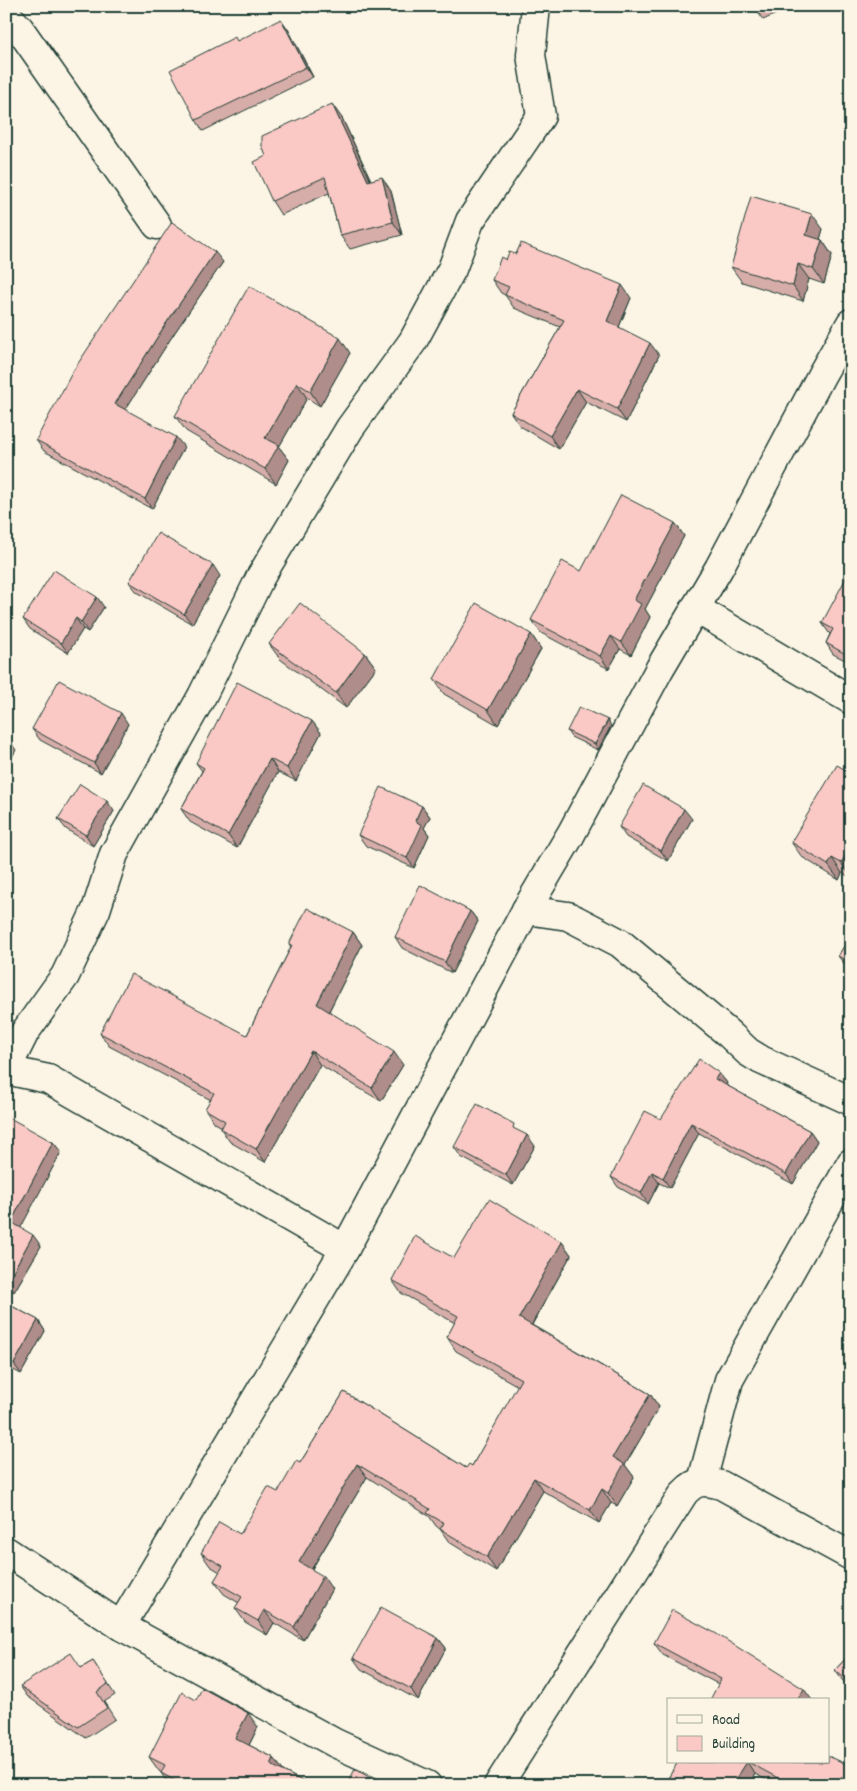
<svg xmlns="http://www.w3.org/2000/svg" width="857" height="1791" font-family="Dekko,sans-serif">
<rect width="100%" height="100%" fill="#fcf5e5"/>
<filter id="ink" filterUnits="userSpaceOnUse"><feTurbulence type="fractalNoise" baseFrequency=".02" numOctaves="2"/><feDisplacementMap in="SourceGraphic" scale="10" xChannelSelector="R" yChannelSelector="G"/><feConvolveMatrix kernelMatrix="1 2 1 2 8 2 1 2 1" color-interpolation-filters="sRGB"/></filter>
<g filter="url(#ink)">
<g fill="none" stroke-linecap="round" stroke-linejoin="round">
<g stroke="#1f3d34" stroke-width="31">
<g id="minor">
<polyline points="6,14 19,28 157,225"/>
<polyline points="695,608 851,700"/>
<polyline points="526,910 568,916 620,943 729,1034 748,1052 761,1060 851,1101"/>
<polyline points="6,1070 25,1032 65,976 96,910 114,854 202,696 261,576 350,428 413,341 452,269 470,221 541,116 531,55 536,6"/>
<polyline points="6,1070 48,1079 345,1249"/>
<polyline points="702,1481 729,1380 851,1163"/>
<polyline points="6,1551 121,1626 335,1743 427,1785"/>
<polyline points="121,1626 345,1249 526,910 571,834 660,668 719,568 822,374 851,323"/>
<path d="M498,1785L684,1493C697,1479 704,1481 721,1485L851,1556"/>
</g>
</g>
<use href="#minor" stroke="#fcf5e5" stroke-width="28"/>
</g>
<g fill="#d7ada9" stroke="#1f3d34">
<polygon points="303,6 321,6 307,13"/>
<polygon points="754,6 794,6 763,20"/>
<polygon points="288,29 313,77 203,131 196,120 238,41"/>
<polygon points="342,118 371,180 391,191 402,235 350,249 340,235 329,193 281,215 272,201"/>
<polygon points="823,229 820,239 822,240 832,255 824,284 809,279 803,301 742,282 731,267"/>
<polygon points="506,260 631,298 619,327 659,355 626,422 586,402 559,449 520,426 511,413 560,327 514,308 505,295 501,293 492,280"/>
<polygon points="223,262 173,335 125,410 184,447 152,509 44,451 36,440"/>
<polygon points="350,353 320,406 307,398 279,447 289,460 276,484 186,431 175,416"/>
<polygon points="675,523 684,536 645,609 650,617 631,655 620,649 609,669 541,633 531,620 581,571"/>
<polygon points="220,576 192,624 137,592 129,582"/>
<polygon points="851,578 851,663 833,654 826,643 830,634 829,633 822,623"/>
<polygon points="104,607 88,632 83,629 68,653 30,629 23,619"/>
<polygon points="531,634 541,649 498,725 444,694 434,679"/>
<polygon points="269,644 365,653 376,668 346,708 280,659"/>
<polygon points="312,721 321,733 296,781 278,772 237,848 190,822 181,809 202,771 196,763"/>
<polygon points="128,724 101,773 40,740 32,729"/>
<polygon points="611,726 598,750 571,737 567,731"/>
<polygon points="851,773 851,878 842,873 839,880 802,857 791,842"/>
<polygon points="422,806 430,817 424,828 429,835 414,868 366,846 358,835"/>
<polygon points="114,811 93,846 66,829 58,819"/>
<polygon points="692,819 668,861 626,837 619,827"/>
<polygon points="470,911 478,921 452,973 402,948 395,937"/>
<polygon points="353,932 362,945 329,1011 403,1065 381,1101 320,1065 265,1162 230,1142 221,1129 222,1127 215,1123 205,1109 211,1100 109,1046 100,1033 247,1035 291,947 289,944"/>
<polygon points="851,935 851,969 846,966 838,956"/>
<polygon points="719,1073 727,1083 726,1085 810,1131 817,1141 793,1184 699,1133 670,1188 659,1183 648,1204 618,1187 611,1177 661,1119"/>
<polygon points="6,1120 53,1142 61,1152 20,1228 41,1246 14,1292 6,1287"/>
<polygon points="518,1131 535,1146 513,1185 461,1157 454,1147"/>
<polygon points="562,1242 571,1255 532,1325 650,1394 659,1407 625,1465 634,1477 617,1506 611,1503 599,1523 543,1491 496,1571 449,1542 440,1529 436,1526 429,1516 367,1477 312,1569 332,1589 303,1640 274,1623 267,1635 245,1622 235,1608 239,1603 224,1594 214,1581 220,1572 210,1566 201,1553 240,1534 278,1492 300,1463 344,1392 466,1468 472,1466 518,1386 456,1351 447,1337 455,1323 401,1293 392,1280 454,1258"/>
<polygon points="6,1303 38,1320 45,1331 21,1374 6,1366"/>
<polygon points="438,1638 446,1648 418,1700 361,1669 353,1658"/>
<polygon points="654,1643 812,1700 718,1684 663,1655"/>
<polygon points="851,1653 851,1688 842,1680 835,1670"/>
<polygon points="93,1661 115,1695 104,1702 115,1719 86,1738 27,1696 20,1686 81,1668"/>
<polygon points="196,1700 258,1727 249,1745 274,1758 283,1771 310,1785 169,1785 161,1773 159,1771 149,1757"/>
<polygon points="678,1762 828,1762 851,1785 776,1785 755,1774 748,1785 664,1785"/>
</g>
<g fill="#af8d8a" stroke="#1f3d34">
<polygon points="281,19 288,29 313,77 306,67"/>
<polygon points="332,104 342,118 377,195 368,181"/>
<polygon points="382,177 391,191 402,235 393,222"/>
<polygon points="812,214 823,229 817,250 806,235"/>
<polygon points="822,240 832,255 824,284 813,269"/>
<polygon points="215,252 223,262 173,335 122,415 115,404 165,325"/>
<polygon points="798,264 809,279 803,301 793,286"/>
<polygon points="622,285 631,298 616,334 607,321"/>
<polygon points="340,338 350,353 320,406 310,391"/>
<polygon points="650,343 659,355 626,422 617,409"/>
<polygon points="297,383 307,398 279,447 289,460 276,484 265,469 265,438"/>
<polygon points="577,389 586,402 559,449 550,436"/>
<polygon points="176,437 184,447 152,509 145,499"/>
<polygon points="675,523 684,536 645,609 650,617 631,655 621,642 634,600"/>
<polygon points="213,565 220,576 192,624 184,614"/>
<polygon points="97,597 104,607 88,632 81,622"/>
<polygon points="76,618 83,629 68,653 61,643"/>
<polygon points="531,634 541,649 498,725 488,710"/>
<polygon points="611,636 620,649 609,669 600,656"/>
<polygon points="365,653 376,668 346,708 336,693"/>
<polygon points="121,713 128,724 101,773 94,763"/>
<polygon points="608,720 611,726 598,750 595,744"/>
<polygon points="312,721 321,733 296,781 287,768"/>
<polygon points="9,740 16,750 6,768 6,744"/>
<polygon points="270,759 278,772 237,848 228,835"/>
<polygon points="107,801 114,811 93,846 86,835"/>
<polygon points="422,806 430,817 424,828 429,835 414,868 407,858 415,821"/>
<polygon points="684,809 692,819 668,861 661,851"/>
<polygon points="851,846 851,877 841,863"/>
<polygon points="832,858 842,873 839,880 828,865"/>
<polygon points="470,911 478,921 452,973 445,962"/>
<polygon points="353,932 362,945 326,1017 317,1004"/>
<polygon points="311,1051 320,1065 265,1162 256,1149"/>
<polygon points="394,1052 403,1065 381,1101 372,1088"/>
<polygon points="719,1073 727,1083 723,1090 715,1079"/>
<polygon points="691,1123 699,1133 670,1188 663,1178"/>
<polygon points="810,1131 817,1141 793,1184 786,1174"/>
<polygon points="527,1135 535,1146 513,1185 506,1175"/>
<polygon points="53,1142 61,1152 18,1233 11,1222"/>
<polygon points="652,1172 659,1183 648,1204 641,1193"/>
<polygon points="33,1235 41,1246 14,1292 7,1282"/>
<polygon points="562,1242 571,1255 528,1331 519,1318"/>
<polygon points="38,1320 45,1331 21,1374 14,1364"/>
<polygon points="650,1394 659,1407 625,1465 634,1477 617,1506 608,1493 613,1457"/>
<polygon points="357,1464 367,1477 308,1575 299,1562"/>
<polygon points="534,1478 543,1491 496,1571 487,1557"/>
<polygon points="602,1489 611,1503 599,1523 590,1510"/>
<polygon points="323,1576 332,1589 303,1640 294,1627"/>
<polygon points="264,1610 274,1623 267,1635 258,1621"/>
<polygon points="438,1638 446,1648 418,1700 411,1689"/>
<polygon points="804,1689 812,1700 797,1700"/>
<polygon points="248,1713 258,1727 245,1753 235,1738"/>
<polygon points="274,1758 284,1772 271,1765"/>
<polygon points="747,1762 755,1774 748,1785 732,1785"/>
<polygon points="12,1778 17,1785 8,1785"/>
</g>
<g fill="#fac9c5" stroke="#1f3d34">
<polygon points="754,6 764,6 756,10"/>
<polygon points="281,19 306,67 196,120 170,70 235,37 237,41"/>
<polygon points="332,104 368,181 382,177 393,222 340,235 325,177 272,201 254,162 266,156 262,146 262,136"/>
<polygon points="751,196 812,214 806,235 822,240 813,269 798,264 793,286 731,267"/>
<polygon points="172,222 215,252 165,325 115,404 176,437 145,499 36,440 73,371"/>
<polygon points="521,243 622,285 607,321 650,343 617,409 577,389 550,436 511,413 564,320 505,295 509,287 492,280 501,257 506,260 509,252 516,254"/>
<polygon points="249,286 340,338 310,391 297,383 265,438 279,445 265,469 175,416"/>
<polygon points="621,495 675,523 634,600 641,604 621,642 611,636 600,656 531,620 562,561 581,571"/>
<polygon points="158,533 213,565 184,614 129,582"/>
<polygon points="54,570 97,597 81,622 76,618 61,643 23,619"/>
<polygon points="847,576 851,578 851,657 826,643 833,629 822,623"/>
<polygon points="300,603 365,653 336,693 269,644"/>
<polygon points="476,603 531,634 488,710 434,679"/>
<polygon points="59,680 121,713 94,763 32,729"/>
<polygon points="237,682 312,721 287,768 270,759 228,835 181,809 204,768 196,763"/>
<polygon points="579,707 608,720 595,744 567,731"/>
<polygon points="6,738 9,740 6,744"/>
<polygon points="837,765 851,773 851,846 841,863 832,858 828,865 791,842"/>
<polygon points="80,784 107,801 86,835 58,819"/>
<polygon points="643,785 684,809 661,851 619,827"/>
<polygon points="381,787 422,806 415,821 422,825 407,858 358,835"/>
<polygon points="420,885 470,911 445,962 395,937"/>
<polygon points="307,908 353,932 317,1004 394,1052 372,1088 311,1051 256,1149 221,1129 225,1121 205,1109 214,1093 100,1033 131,974 247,1035 292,945 289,944"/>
<polygon points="851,935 851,963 838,956"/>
<polygon points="699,1059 719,1073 715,1079 810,1131 786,1174 691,1123 663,1178 652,1172 641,1193 611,1177 645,1111 661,1119"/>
<polygon points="477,1104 514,1124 513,1128 527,1135 506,1175 454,1147"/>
<polygon points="8,1117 53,1142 11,1222 33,1235 7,1282 6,1120"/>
<polygon points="489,1199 562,1242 519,1318 650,1394 613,1457 624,1464 608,1493 602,1489 590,1510 534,1478 487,1557 440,1529 444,1523 427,1513 430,1509 357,1464 299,1562 323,1576 294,1627 264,1610 258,1621 235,1608 242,1597 214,1581 223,1566 201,1553 219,1522 240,1534 268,1487 278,1492 296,1461 300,1463 344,1392 466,1468 469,1464 472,1466 521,1379 447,1337 458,1316 392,1280 415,1236 454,1258"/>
<polygon points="6,1303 38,1320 14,1364 6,1360"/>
<polygon points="381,1607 438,1638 411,1689 353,1658"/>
<polygon points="672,1610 715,1633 804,1689 797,1700 710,1700 721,1679 654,1643"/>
<polygon points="71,1653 81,1668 93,1661 108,1684 97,1692 107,1708 78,1727 20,1686"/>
<polygon points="851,1653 851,1684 835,1670"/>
<polygon points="202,1688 248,1713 235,1738 274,1758 271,1765 310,1785 183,1785 161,1773 165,1765 149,1757 182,1692 196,1700"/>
<polygon points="828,1756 851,1766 851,1785 791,1785 748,1762 828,1762"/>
<polygon points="678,1762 747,1762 732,1785 664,1785"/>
<polygon points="355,1769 383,1785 347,1785"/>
<polygon points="6,1774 12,1778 8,1785 6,1785"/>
</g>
</g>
<rect width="857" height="1791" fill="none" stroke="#fcf5e5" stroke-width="25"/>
<rect x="12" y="12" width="832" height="1766" fill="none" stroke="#1f3d34" stroke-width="2" filter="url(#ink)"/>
<rect x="667" y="1698" width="162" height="65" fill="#fcf5e5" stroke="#a4ab9e"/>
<rect x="677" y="1715" width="25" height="8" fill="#fcf5e5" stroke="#a4ab9e"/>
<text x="712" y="1724" font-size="15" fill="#1f3d34">Road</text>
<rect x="677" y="1736" width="25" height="15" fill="#fac9c5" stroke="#a4ab9e"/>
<text x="712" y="1748" font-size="15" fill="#1f3d34">Building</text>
</svg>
